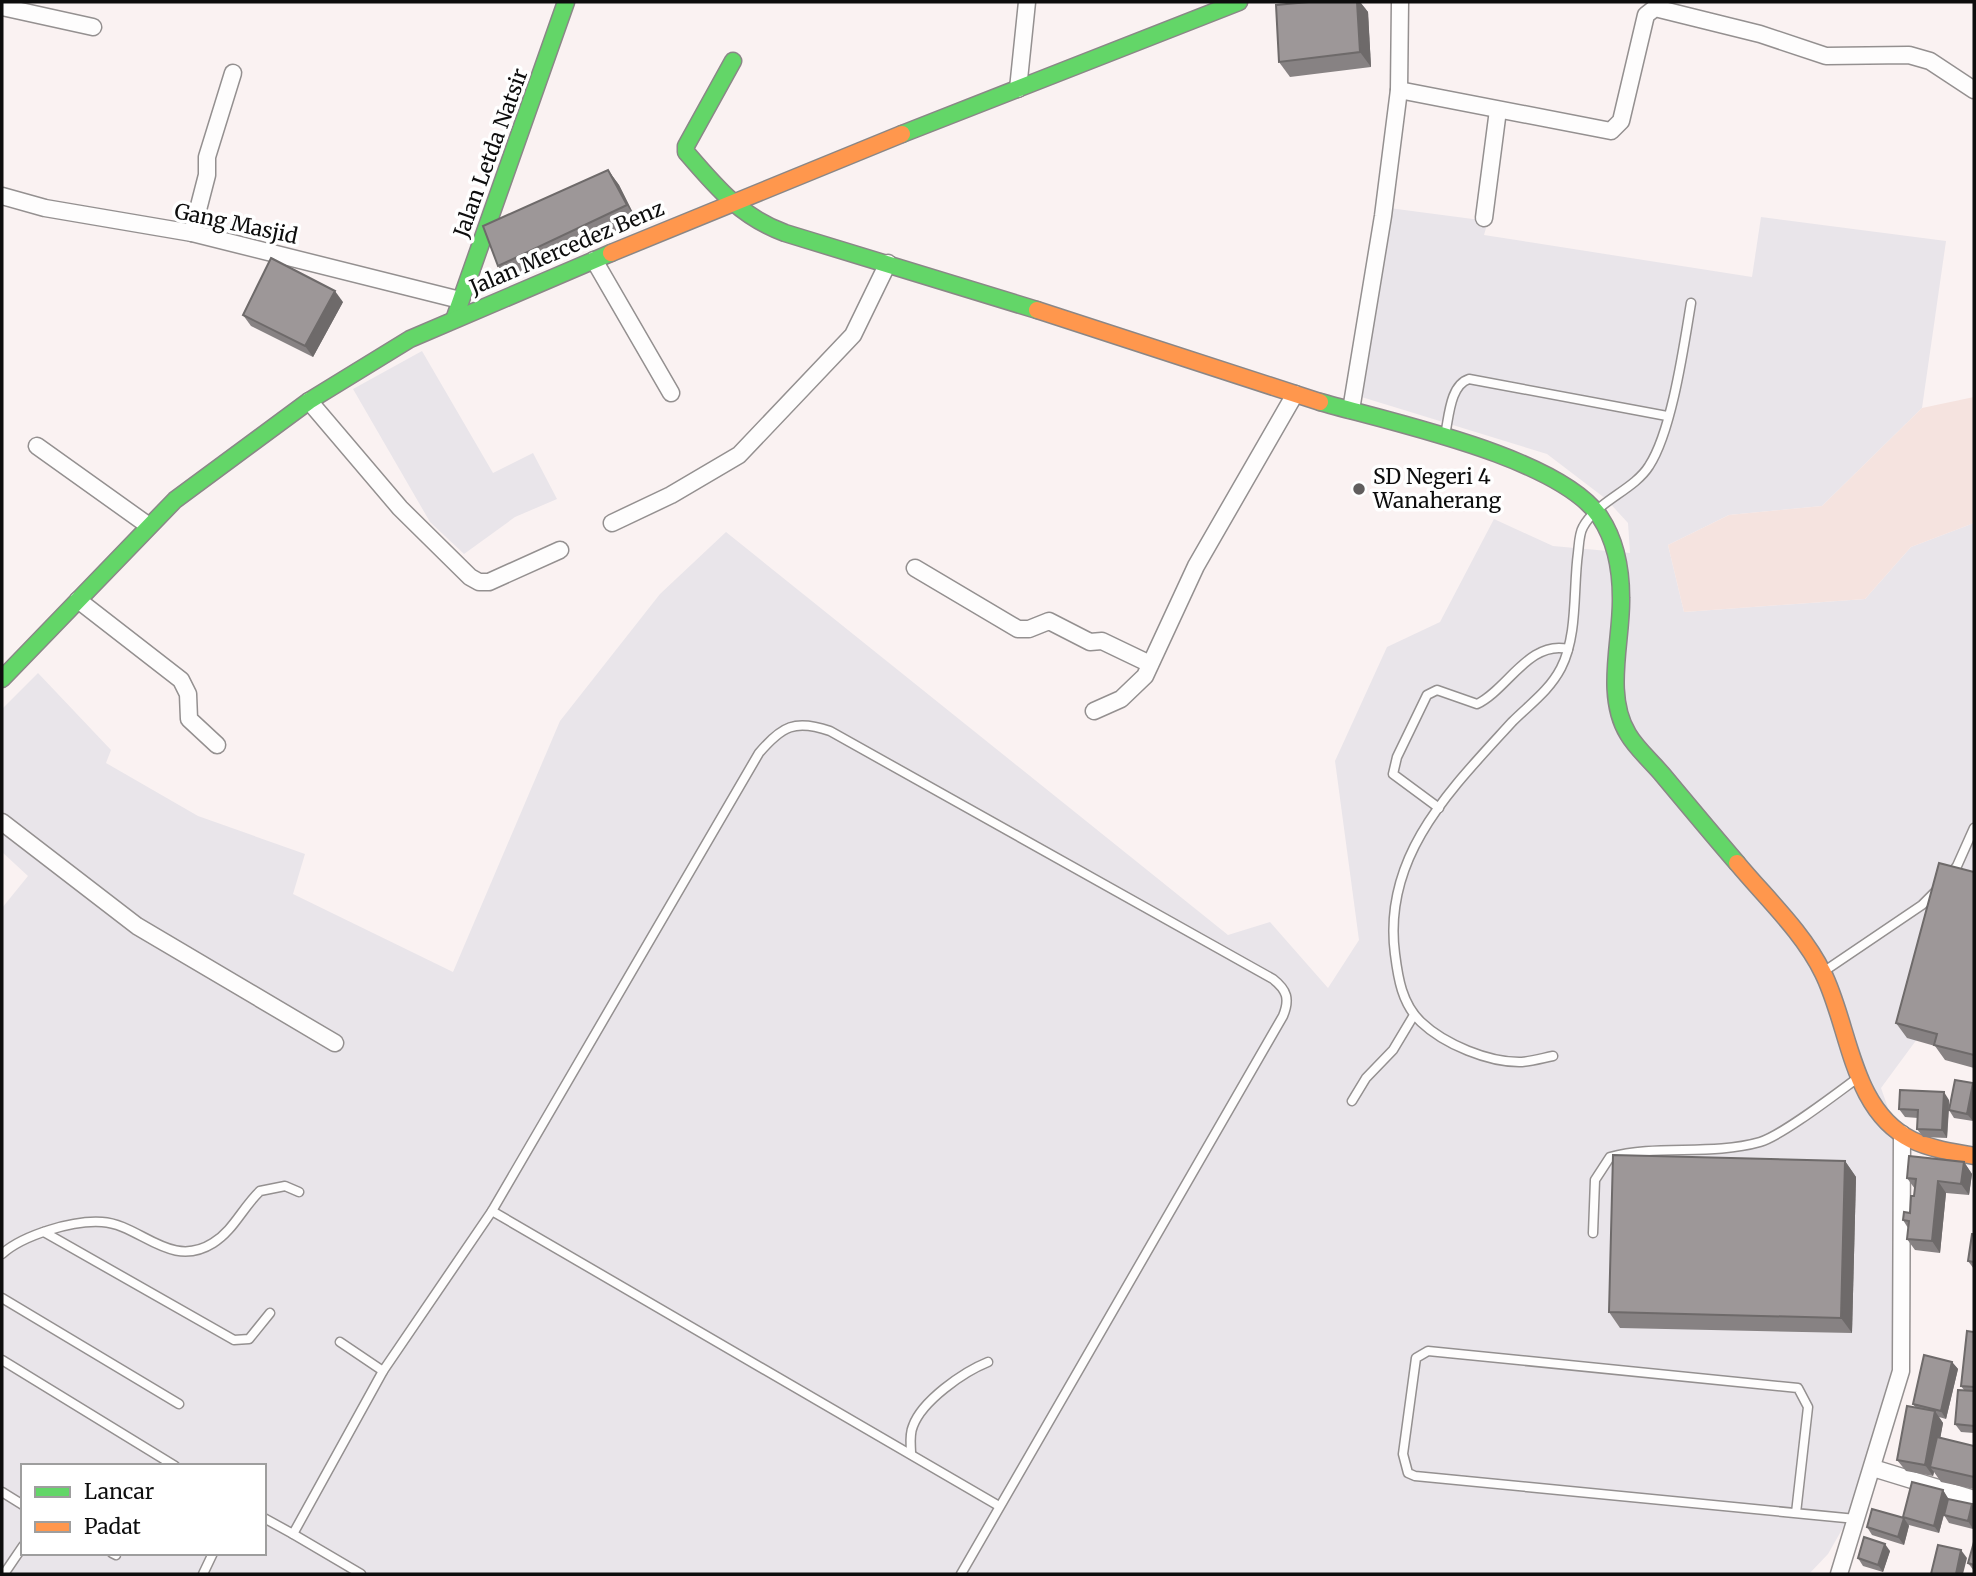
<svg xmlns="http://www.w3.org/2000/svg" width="1976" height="1576" font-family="Merriweather,serif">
<rect width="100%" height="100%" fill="#faf2f2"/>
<g fill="#e9e5ea" fill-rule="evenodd">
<path d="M1389,208L1488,221L1484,235L1752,277L1761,217L1946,241L1922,408L1822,506L1729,515L1668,545L1684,612L1865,599L1911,547L1974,523V1052L1920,1035L1881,1088L1899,1139L1903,1355L1860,1498L1828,1554L1809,1574H2V908L28,876L2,852V709L38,673L111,750L106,763L198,816L305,854L293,894L453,972L560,721L660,594L726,532L1228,935L1270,922L1328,988L1359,940L1335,761L1387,647L1440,622L1494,519L1553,546L1630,553L1628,523L1606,499L1547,454L1355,395ZM23,1466H264V1553H23Z"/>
<polygon points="422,351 493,473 533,453 557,499 515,517 464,554 430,522 353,389"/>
</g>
<polygon fill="#f5e3df" points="1974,397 1974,523 1911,547 1865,599 1684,612 1668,545 1729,515 1822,506 1922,408"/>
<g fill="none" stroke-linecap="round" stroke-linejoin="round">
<g stroke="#949090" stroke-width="11">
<g id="lane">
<path d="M1445,435C1449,417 1450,385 1469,379L1667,416"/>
<path d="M1439,808L1393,774L1397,757L1427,695L1437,690L1477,704C1507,690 1529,640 1568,649"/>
<polyline points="1950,875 1957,866 1974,828"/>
<polyline points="1823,972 1922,905 1937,890"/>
<path d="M1553,1056C1543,1058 1532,1061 1522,1062C1489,1063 1444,1044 1421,1022C1402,1004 1398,978 1395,954C1382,856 1451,789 1512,722C1530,704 1549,691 1561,668C1578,635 1573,589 1578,553C1579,545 1579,534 1583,527C1597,501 1634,490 1649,466C1672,431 1684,345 1691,303"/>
<polyline points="1352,1101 1366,1078 1393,1050 1414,1015"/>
<polyline points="492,1211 999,1506"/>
<polyline points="44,1232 234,1340 249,1339 270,1313"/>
<path d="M1593,1233L1595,1180L1610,1157C1657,1144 1711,1156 1760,1142C1783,1135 1837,1093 1859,1077"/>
<path d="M2,1254C23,1235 73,1220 102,1222C140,1224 170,1270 213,1243C233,1231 243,1207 260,1191L285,1186L299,1192"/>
<polyline points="2,1298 179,1404"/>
<polyline points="340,1342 383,1371"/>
<polyline points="2,1360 175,1466"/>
<path d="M911,1454C911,1445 909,1435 913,1426C922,1401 963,1372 988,1362"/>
<polyline points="2,1492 23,1505"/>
<polyline points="1796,1513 1808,1407 1798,1388 1428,1351 1416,1358 1403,1454 1408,1473 1415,1476 1856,1519"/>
<path d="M264,1518L293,1534L383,1371L492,1211L759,753C782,726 795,719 830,731L1273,979C1287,990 1290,999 1283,1016L961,1574"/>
<polyline points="293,1534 361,1574"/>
<polyline points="112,1553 116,1555"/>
<polyline points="4,1574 23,1546"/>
<polyline points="203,1574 213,1553"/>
</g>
</g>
<g stroke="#949090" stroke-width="19">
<g id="street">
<polyline points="2,7 93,27"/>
<polyline points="1018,89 1027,2"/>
<polyline points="1399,90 1611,131 1621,121 1646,15 1655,8 1760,34 1826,56 1909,55 1930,61 1974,90"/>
<polyline points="2,196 45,208 192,233 460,300"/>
<polyline points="1484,218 1498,110"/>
<polyline points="192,233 207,175 207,157 233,73"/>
<polyline points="594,260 671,393"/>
<polyline points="309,401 400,508 470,577 479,582 489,582 560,550"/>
<polyline points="1351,410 1383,216 1399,90 1400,2"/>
<polyline points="37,446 149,526"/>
<polyline points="612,523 671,495 739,455 853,335 888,263"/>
<polyline points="915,568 1018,629 1029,629 1049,621 1090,642 1102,641 1150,664"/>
<polyline points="78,600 181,680 188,694 189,719 217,745"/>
<polyline points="1094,711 1121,699 1145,676 1196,566 1295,394"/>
<polyline points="2,822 137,926 335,1043"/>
<polyline points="1873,1468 1974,1499"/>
<polyline points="1839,1574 1901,1371 1902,1134"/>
</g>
</g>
<g stroke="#8a8787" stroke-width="19">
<g id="fast">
<path d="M733,61L686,146V152C716,187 741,217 785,233L1037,310"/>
<polyline points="902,134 1239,2"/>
<polyline points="455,317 566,2"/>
<path d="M1320,402C1390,422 1559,457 1600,517C1616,541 1621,570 1621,598C1622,640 1604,695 1628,734C1636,748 1651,761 1662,774C1687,804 1712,834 1737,863"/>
<polyline points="2,679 175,500 309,401 410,339 611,253"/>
</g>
</g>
<g stroke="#8a8787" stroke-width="19">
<g id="slow">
<polyline points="611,253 902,134"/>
<polyline points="1037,310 1320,402"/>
<path d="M1737,863C1766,898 1803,932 1823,973C1850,1027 1851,1110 1912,1140C1931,1149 1953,1152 1974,1156"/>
</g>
</g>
<use href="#lane" stroke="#fefdfd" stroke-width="8"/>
<use href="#street" stroke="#fefdfd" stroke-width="16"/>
<use href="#fast" stroke="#63d668" stroke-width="16"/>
<use href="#slow" stroke="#ff974d" stroke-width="16"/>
</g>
<g fill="#878283">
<polygon points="1309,2 1360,2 1368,12 1371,67 1290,77 1279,62"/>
<polygon points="608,170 619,185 637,221 509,282 498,266"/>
<polygon points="343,302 313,357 251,326 243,315"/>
<polygon points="1974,872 1974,1068 1945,1060 1935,1046 1907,1038 1896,1023"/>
<polygon points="1955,1080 1973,1121 1954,1118 1949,1110 1947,1138 1923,1137 1917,1129 1918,1118 1905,1117 1899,1109 1949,1100 1949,1110"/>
<polygon points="1845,1161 1856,1177 1852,1333 1620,1328 1609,1312"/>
<polygon points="1964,1162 1972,1174 1969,1195 1946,1193 1940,1253 1915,1250 1907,1239 1908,1228 1903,1220 1910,1213 1915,1189 1907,1178"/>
<polygon points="1974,1234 1974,1269 1968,1261"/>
<polygon points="1974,1332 1974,1433 1961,1432 1955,1424 1964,1390 1961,1386"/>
<polygon points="1952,1362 1958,1369 1946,1419 1939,1417 1943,1423 1940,1438 1974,1446 1974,1489 1941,1482 1934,1472 1933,1476 1906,1471 1897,1460 1915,1407 1913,1404"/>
<polygon points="1943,1490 1948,1499 1972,1504 1973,1529 1949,1523 1944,1515 1939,1533 1909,1525 1904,1545 1872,1535 1867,1527 1903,1518"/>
<polygon points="1974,1542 1974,1571 1968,1563"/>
<polygon points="1890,1551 1883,1572 1863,1566 1858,1558"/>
</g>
<g fill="#6e6a6a">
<polygon points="1357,2 1360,2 1368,12 1371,67 1360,52"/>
<polygon points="608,170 619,185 637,221 627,205"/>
<polygon points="335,291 343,302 313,357 305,346"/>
<polygon points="1973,1083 1974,1085 1974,1113 1973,1121 1967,1114"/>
<polygon points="1944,1092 1949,1100 1947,1138 1942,1130"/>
<polygon points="1845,1161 1856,1177 1852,1333 1841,1318"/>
<polygon points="1964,1162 1972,1174 1969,1195 1961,1184"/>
<polygon points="1938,1181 1946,1193 1940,1253 1932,1241"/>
<polygon points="1952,1362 1958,1369 1946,1419 1941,1411"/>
<polygon points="1935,1411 1943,1423 1935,1468 1930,1467 1934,1472 1933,1476 1925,1465"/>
<polygon points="1943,1490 1948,1498 1939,1533 1934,1526"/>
<polygon points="1972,1504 1974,1508 1974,1524 1973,1529 1968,1521"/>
<polygon points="1904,1518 1909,1526 1904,1545 1898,1537"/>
<polygon points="1885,1544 1890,1551 1883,1572 1878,1565"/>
<polygon points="1961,1550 1967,1558 1963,1574 1956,1574"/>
</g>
<g fill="#9d9798" stroke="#6e6a6a" stroke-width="2">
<polygon points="1309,2 1357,2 1360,52 1279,62 1276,5"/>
<polygon points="608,170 627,205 498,266 483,226"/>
<polygon points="271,258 335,291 305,346 243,315"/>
<polygon points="1939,863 1974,872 1974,1055 1934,1045 1937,1034 1896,1023"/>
<polygon points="1955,1080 1973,1083 1967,1114 1949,1110"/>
<polygon points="1900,1090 1944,1092 1942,1130 1917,1129 1918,1110 1899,1109"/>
<polygon points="1613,1155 1845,1161 1841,1318 1609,1312"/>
<polygon points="1909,1156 1964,1162 1961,1184 1938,1181 1932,1241 1907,1239 1909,1221 1903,1220 1904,1212 1910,1213 1911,1196 1914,1196 1916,1179 1907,1178"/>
<polygon points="1972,1234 1974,1234 1974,1262 1968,1261"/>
<polygon points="1967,1331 1974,1332 1974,1387 1961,1386"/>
<polygon points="1924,1355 1952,1362 1941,1411 1913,1404"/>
<polygon points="1958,1390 1974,1391 1974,1426 1955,1424"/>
<polygon points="1907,1406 1935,1411 1925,1465 1897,1460"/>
<polygon points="1937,1437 1974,1446 1974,1477 1930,1467"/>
<polygon points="1912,1482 1943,1490 1934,1526 1903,1517"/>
<polygon points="1948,1499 1972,1504 1968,1521 1944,1515"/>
<polygon points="1872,1509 1904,1518 1898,1537 1867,1527"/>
<polygon points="1864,1537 1885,1544 1878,1565 1858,1558"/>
<polygon points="1974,1542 1974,1565 1968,1563"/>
<polygon points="1938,1545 1961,1550 1956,1574 1931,1574"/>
</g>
<circle fill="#605d5d" stroke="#fff" stroke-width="2.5" cx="1359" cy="489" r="7"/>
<g text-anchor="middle" stroke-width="7" stroke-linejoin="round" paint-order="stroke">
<g font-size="21" fill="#0d0d0d" stroke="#fff">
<text transform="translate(491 153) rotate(-70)" y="7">Jalan Letda Natsir</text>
<text transform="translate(236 224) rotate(12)" y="7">Gang Masjid</text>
<text transform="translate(567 248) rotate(-23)" y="7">Jalan Mercedez Benz</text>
</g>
<g font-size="21" fill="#0d0d0d" stroke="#fff" text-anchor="start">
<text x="1373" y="484">SD Negeri 4<tspan x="1373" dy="24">Wanaherang</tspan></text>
</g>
</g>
<rect width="1976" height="1576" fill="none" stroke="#0d0d0d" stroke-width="7"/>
<rect x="21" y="1464" width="245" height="91" fill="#ffffff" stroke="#9e9e9e" stroke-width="2"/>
<rect x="35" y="1487" width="35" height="10" fill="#63d668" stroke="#9e9e9e" stroke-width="2"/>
<text x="84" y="1499" font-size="21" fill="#0d0d0d">Lancar</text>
<rect x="35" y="1522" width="35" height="10" fill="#ff974d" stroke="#9e9e9e" stroke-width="2"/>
<text x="84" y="1534" font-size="21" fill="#0d0d0d">Padat</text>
</svg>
